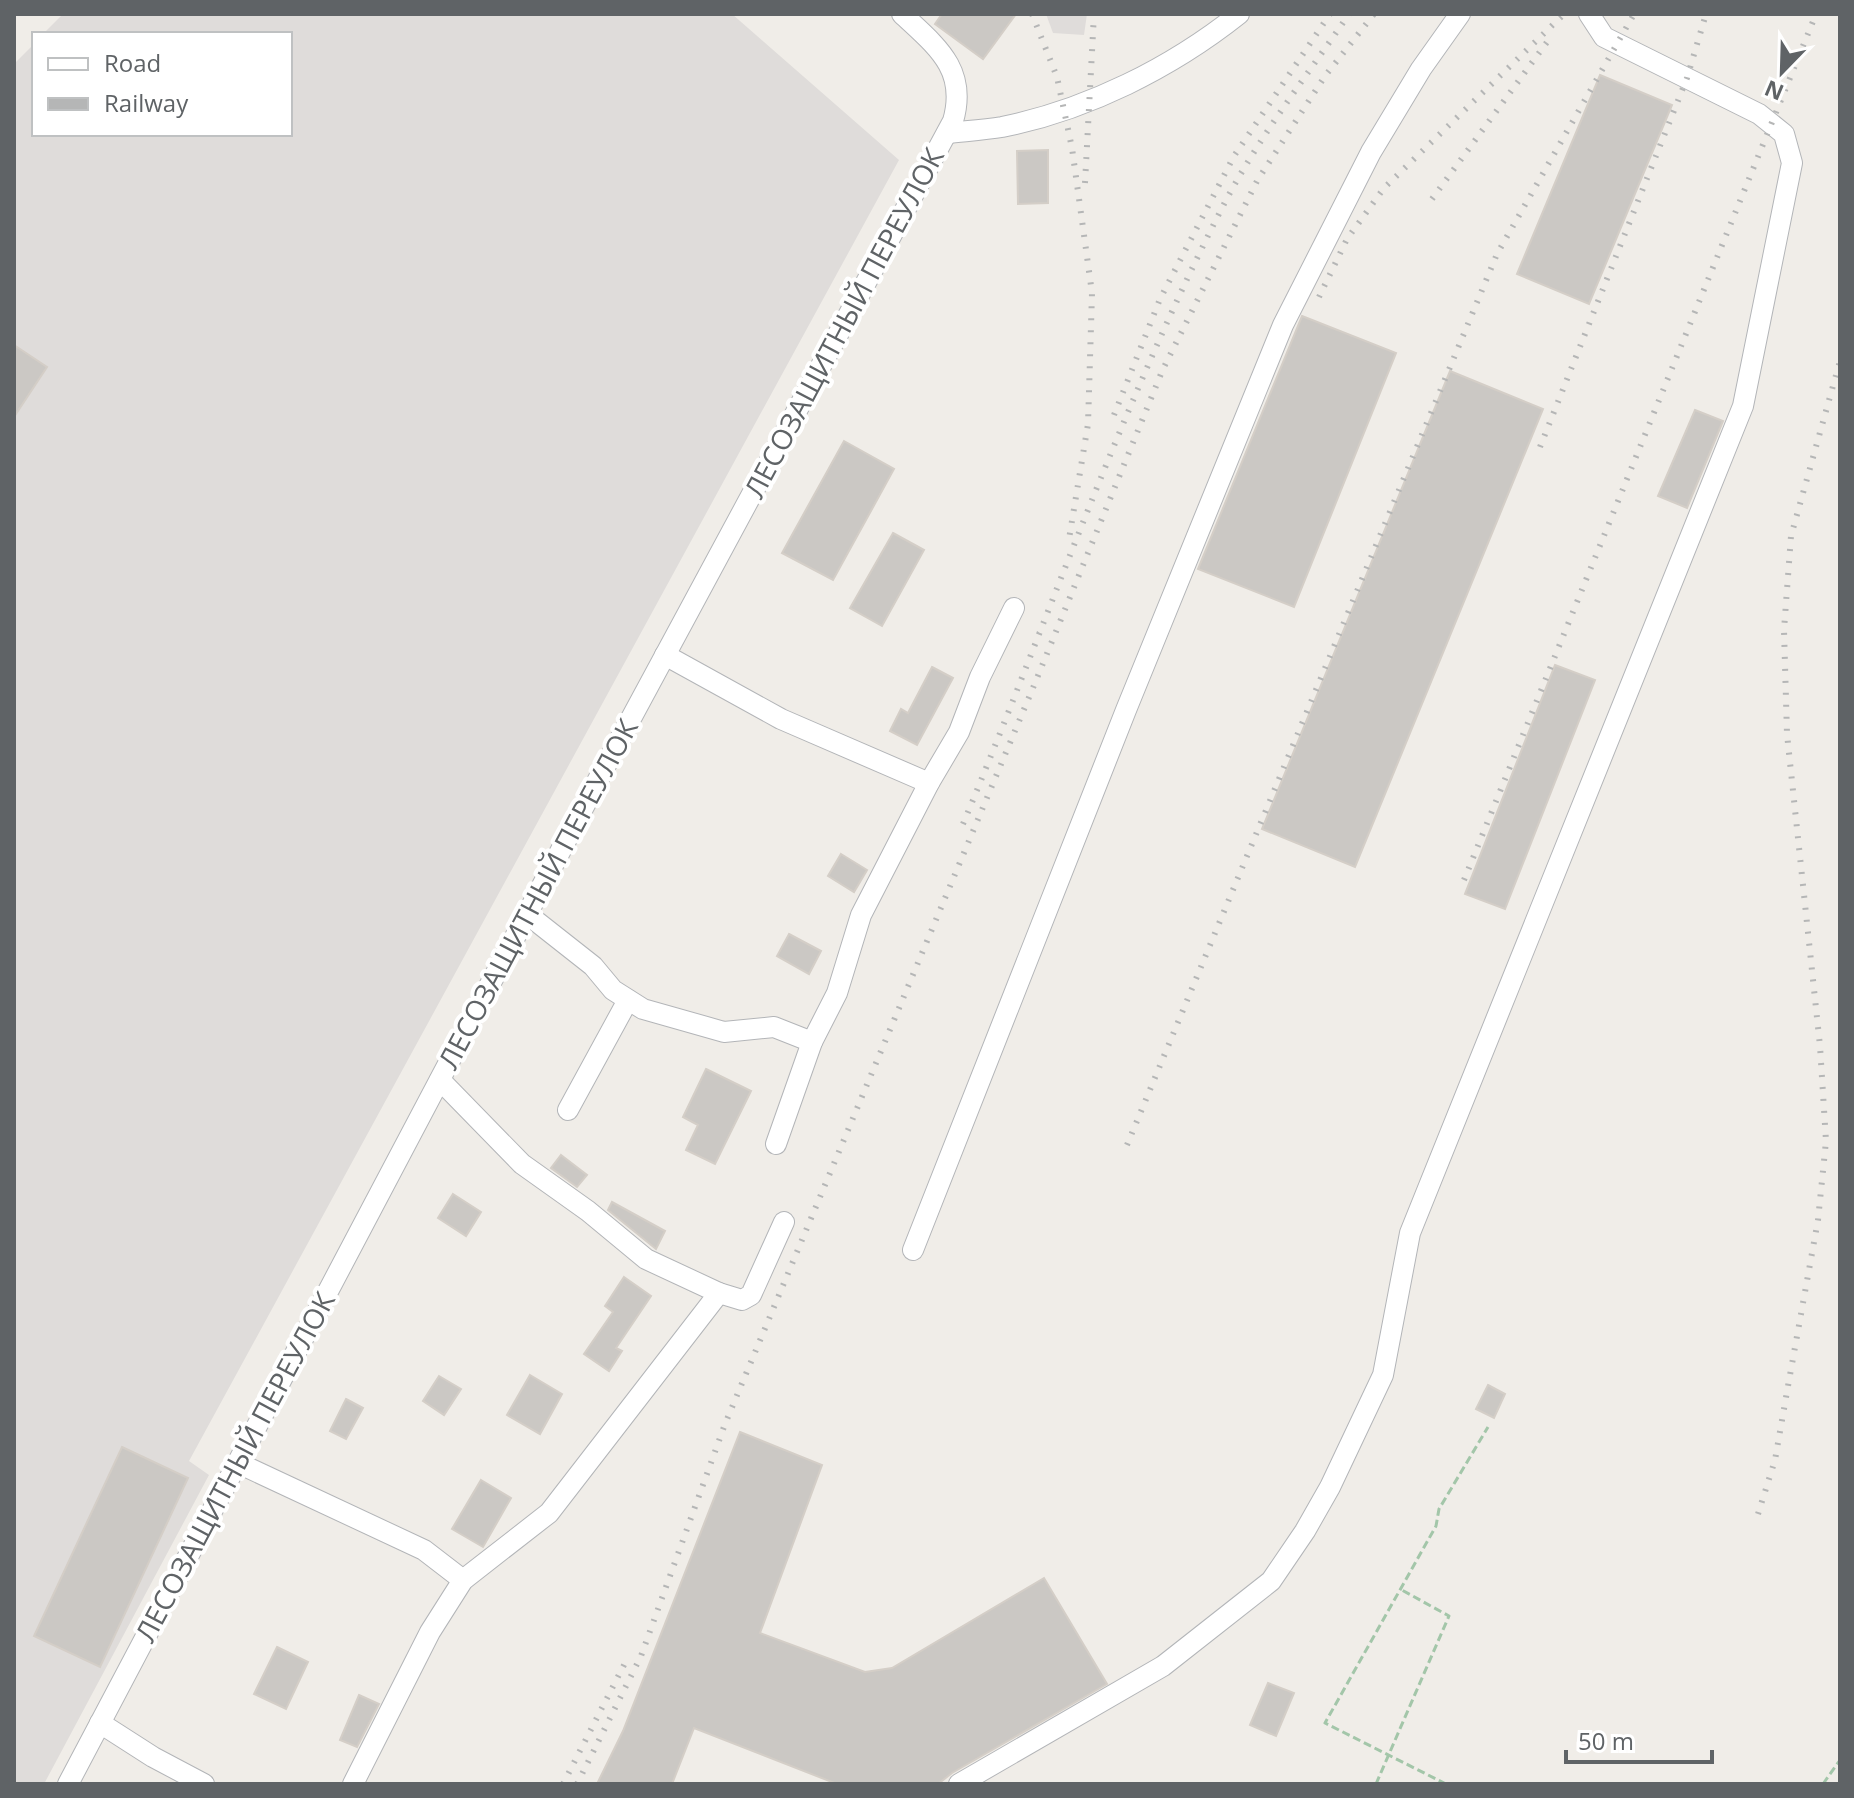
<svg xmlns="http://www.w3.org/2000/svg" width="1854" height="1798" font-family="'Open Sans',sans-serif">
<rect width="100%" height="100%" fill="#f0ede8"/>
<g fill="#dfdcda">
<polygon points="63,14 732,14 899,160 189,1461 209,1475 44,1784 14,1784 14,64 34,44 34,134 290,134 290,34 43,34"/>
<polygon points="1046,14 1087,14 1084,35 1053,33"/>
</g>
<g fill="#cbc8c4" stroke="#d4cec7" stroke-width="2">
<polygon points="942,14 1016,14 983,59 935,24"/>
<polygon points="1600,75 1672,105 1589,304 1517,274"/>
<polygon points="1048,150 1048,203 1018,204 1017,151"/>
<polygon points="1302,316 1396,353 1294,607 1198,569"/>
<polygon points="14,345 47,367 14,417"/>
<polygon points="1450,371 1543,409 1355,867 1262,829"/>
<polygon points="1695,410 1723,421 1687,508 1658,496"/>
<polygon points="844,441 894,469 833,580 782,553"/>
<polygon points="893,533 924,550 882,626 850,608"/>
<polygon points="1555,665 1595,680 1505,909 1465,894"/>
<polygon points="932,667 953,678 917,745 890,731 901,709 908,713"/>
<polygon points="841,854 867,870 854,892 828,876"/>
<polygon points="789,934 821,951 809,974 777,956"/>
<polygon points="706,1069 751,1091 715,1164 686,1150 698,1125 683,1117"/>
<polygon points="561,1155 587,1175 577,1187 551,1168"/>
<polygon points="453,1194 481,1212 466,1236 438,1218"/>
<polygon points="612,1202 665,1231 656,1249 608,1210"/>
<polygon points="624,1277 651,1296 616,1348 622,1351 609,1371 584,1354 613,1312 605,1306"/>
<polygon points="530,1375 562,1394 540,1434 507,1415"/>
<polygon points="439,1376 461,1389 444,1415 423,1401"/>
<polygon points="1488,1385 1505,1394 1494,1418 1476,1409"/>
<polygon points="346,1399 363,1408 346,1439 330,1431"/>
<polygon points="740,1432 822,1465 760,1633 865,1672 892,1668 1044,1578 1107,1684 952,1773 938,1784 837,1784 694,1728 672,1784 597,1784 623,1731"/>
<polygon points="122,1447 188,1478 100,1667 34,1636"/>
<polygon points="481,1480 511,1498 483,1547 452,1529"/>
<polygon points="277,1647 308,1662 286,1709 254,1694"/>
<polygon points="1268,1683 1294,1693 1276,1736 1250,1725"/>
<polygon points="359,1695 379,1704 357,1747 340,1740"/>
</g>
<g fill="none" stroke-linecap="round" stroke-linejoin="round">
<g stroke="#b3b5b8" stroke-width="22">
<g id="minor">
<path d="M947,133C965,131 984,130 1002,127C1087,110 1171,68 1239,14"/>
<polyline points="665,655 781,719 929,783"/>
<polyline points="527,914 593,966 613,990 643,1009 724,1032 774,1027 812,1042"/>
<polyline points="568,1110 628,1000"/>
<polyline points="776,1144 812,1042 837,993 861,915 929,783 959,732 980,677 1014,608"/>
<polyline points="913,1250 1126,710 1283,325 1371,152 1421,69 1460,14"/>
<polyline points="719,1293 742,1300 751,1295 784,1222"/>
<polyline points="238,1463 424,1550 463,1580"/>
<polyline points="100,1723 153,1757 204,1784"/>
<path d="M68,1784L600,776L953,121C968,69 936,46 902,14"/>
<polyline points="353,1784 430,1632 463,1580 549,1513 719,1293 646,1259 588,1211 522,1164 440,1080"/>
<polyline points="959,1784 1163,1666 1271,1581 1305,1531 1330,1487 1383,1375 1410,1233 1743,406 1792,163 1784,134 1759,114 1604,37 1589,14"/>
</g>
</g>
<g stroke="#a3c6a9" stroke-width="3" stroke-dasharray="8 4" stroke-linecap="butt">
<polyline points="1376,1784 1449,1616 1400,1589"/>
<polyline points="1446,1784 1325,1723 1436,1526 1439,1509 1488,1427"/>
<polyline points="1823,1784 1840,1760"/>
</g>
<use href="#minor" stroke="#fff" stroke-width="20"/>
<g stroke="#b5b6b6" stroke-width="6" stroke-dasharray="2 10" stroke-linecap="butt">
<polyline points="1032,14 1057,77 1072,148 1092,293 1088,424 1069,539"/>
<polyline points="1085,183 1094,14"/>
<polyline points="1432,199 1550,38"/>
<polyline points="1319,297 1347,239 1384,188 1564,14"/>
<polyline points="1114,415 1160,299 1234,156 1330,14"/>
<polyline points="1540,447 1687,78 1706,14"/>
<path d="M963,824C1049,618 1121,405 1223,206C1258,138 1306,77 1349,14"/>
<polyline points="1464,880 1816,14"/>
<polyline points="1127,1145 1497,254 1634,14"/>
<polyline points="1758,1514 1775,1460 1788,1386 1818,1220 1826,1141 1820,1046 1787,734 1784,630 1791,536 1840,361"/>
<polyline points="563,1784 625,1663"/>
<polyline points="577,1784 641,1656 725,1424 1035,683 1163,369 1257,181 1325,76 1374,14"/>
</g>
</g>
<g text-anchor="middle" stroke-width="8" stroke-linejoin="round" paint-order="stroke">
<g font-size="28" fill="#5f6366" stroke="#fff">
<text transform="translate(844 323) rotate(-62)" y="10">ЛЕСОЗАЩИТНЫЙ ПЕРЕУЛОК</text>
<text transform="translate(538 894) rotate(-62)" y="10">ЛЕСОЗАЩИТНЫЙ ПЕРЕУЛОК</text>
<text transform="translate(235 1467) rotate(-62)" y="10">ЛЕСОЗАЩИТНЫЙ ПЕРЕУЛОК</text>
</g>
</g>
<rect width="1854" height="1798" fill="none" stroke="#5f6366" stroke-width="32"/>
<rect x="32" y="32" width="260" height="104" fill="#ffffff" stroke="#bfc1c2" stroke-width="2"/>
<rect x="48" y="58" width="40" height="12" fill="#ffffff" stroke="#bfc1c2" stroke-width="2"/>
<text x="104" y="72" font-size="24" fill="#5f6366">Road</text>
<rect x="48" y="98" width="40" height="12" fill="#b5b6b6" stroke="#bfc1c2" stroke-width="2"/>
<text x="104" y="112" font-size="24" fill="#5f6366">Railway</text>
<g transform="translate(1782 72) rotate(203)" stroke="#ffffff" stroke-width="6" paint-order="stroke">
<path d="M0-6L14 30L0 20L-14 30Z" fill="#5f6366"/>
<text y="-12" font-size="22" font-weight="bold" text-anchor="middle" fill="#5f6366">N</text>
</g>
<path d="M1566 1750v12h146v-12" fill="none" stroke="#5f6366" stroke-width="4"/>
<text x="1578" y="1750" font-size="24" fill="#5f6366" stroke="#ffffff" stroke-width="6" paint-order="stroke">50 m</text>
</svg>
